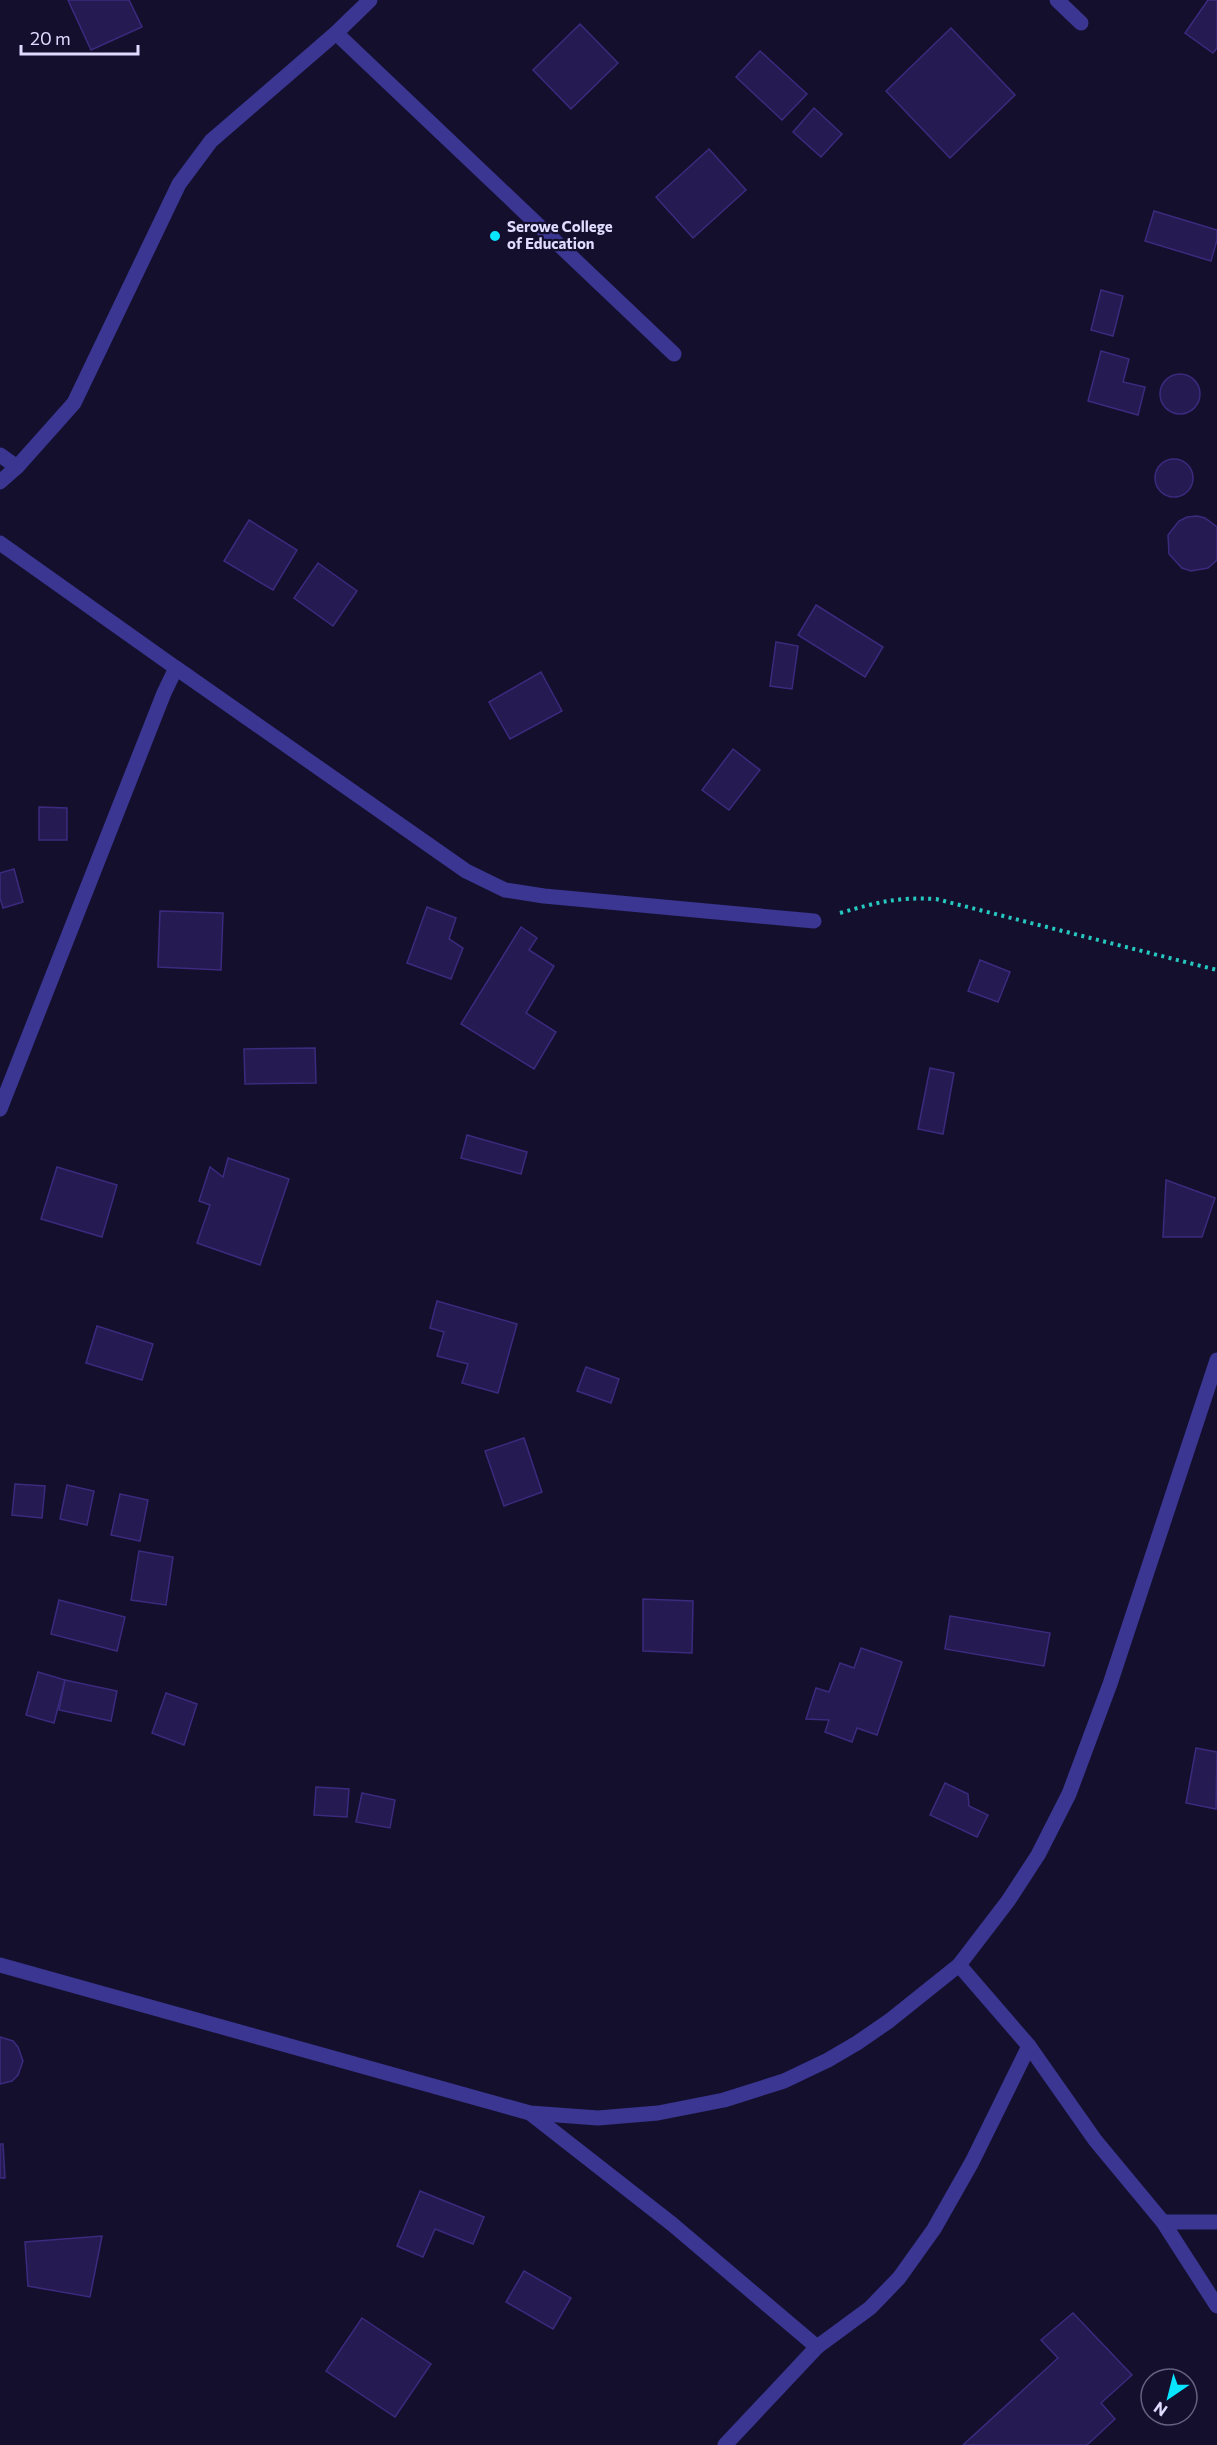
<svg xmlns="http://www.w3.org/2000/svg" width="1217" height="2445" font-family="Commissioner,sans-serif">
<rect width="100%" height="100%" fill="#150f2e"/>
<g fill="#251a51" stroke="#3b2a7e" stroke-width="1.5">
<polygon points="68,0 129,0 142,27 91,50"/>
<polygon points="1208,0 1217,0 1217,48 1213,53 1185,33"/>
<polygon points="580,24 618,63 571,109 533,70"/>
<polygon points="951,28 1015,95 950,158 886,91"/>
<polygon points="760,51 807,94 782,120 736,77"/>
<polygon points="814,108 842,134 821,157 793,132"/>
<polygon points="709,149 746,190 693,238 656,197"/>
<polygon points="1154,211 1217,230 1217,240 1211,261 1145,241"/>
<polygon points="1101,290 1123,296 1113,336 1091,330"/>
<polygon points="1101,351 1129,359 1123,382 1145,387 1138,415 1088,401"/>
<circle cx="1180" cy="394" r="20"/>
<circle cx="1174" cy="478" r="19"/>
<polygon points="1197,516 1205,518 1217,527 1217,560 1208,568 1191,571 1182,568 1169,554 1168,535 1179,521 1187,517"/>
<polygon points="249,520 297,550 273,590 224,561"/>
<polygon points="318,563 357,591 333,626 294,598"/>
<polygon points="816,605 883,647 865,677 798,635"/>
<polygon points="776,642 798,646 792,689 770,686"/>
<polygon points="541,672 562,711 510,739 489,702"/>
<polygon points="733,749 760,770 729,810 702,790"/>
<polygon points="39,807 67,808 67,840 39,840"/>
<polygon points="14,869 23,902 3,908 0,898 0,873"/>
<polygon points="427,907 456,918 449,939 463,948 451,979 407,963"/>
<polygon points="160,911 223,913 221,970 158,967"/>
<polygon points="521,927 537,938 529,950 554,966 526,1013 556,1032 534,1069 461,1024"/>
<polygon points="980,960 1010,972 998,1002 968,991"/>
<polygon points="315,1048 316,1083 245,1084 244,1049"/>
<polygon points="930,1068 954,1073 943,1134 918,1129"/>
<polygon points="467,1135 527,1152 521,1174 461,1158"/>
<polygon points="228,1158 289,1179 260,1265 197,1243 210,1205 199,1201 210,1167 223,1177"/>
<polygon points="57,1167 117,1185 102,1237 41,1219"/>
<polygon points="1166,1180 1215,1198 1202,1237 1163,1237"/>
<polygon points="437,1301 517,1324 498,1393 462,1383 468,1364 437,1356 444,1332 430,1328"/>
<polygon points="97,1326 153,1344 142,1380 86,1363"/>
<polygon points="586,1367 619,1379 611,1403 577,1391"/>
<polygon points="524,1438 542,1492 504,1506 485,1451"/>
<polygon points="15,1484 45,1486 42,1518 12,1515"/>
<polygon points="67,1485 94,1491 87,1525 60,1519"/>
<polygon points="120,1494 148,1500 140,1541 111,1535"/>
<polygon points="139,1551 173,1557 166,1605 131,1600"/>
<polygon points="643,1599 693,1601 692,1653 643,1651"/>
<polygon points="59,1600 125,1617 117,1651 51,1634"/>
<polygon points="950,1616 1050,1633 1044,1666 945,1649"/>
<polygon points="861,1648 902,1662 877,1735 857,1728 852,1742 825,1732 829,1720 806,1719 816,1688 829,1692 840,1663 854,1668"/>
<polygon points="38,1672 65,1680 54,1723 26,1715"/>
<polygon points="65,1680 117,1691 111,1721 59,1710"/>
<polygon points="166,1693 197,1704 184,1745 152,1733"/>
<polygon points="1196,1748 1217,1752 1216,1809 1186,1803"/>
<polygon points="945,1783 968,1794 969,1806 988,1815 977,1837 930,1815"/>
<polygon points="316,1787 349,1789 347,1817 314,1815"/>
<polygon points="362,1793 395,1800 390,1828 356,1822"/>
<polygon points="0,2037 13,2041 18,2047 23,2061 18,2075 12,2081 0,2084"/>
<polygon points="0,2144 3,2144 5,2178 0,2178"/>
<polygon points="420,2191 484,2217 473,2244 435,2229 423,2257 397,2246"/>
<polygon points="102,2236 90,2297 28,2286 25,2242"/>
<polygon points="524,2271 571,2298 553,2329 506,2302"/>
<polygon points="1073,2313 1132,2375 1101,2403 1115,2419 1087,2445 963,2445 1058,2358 1041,2340"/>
<polygon points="362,2318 431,2364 395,2417 326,2371"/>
</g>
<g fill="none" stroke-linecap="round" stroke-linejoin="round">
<path stroke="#26c9c0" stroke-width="4" stroke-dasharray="3 4.5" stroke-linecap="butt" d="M840,913C878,902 896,897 936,899L1217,970"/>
<g stroke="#3a3691" stroke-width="15">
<polyline points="1057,0 1081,23"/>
<polyline points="336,33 674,354"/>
<polyline points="0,455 17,467"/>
<polyline points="0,482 17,467 74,403 179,184 211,141 336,33 370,0"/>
<polyline points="0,543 176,668 164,693 0,1109"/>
<polyline points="176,668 466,871 505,890 544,896 814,921"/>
<polyline points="0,1965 530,2113 598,2118 658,2113 724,2100 784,2081 828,2060 857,2043 889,2021 959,1965 1008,1901 1038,1855 1069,1794 1110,1684 1217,1360"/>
<polyline points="959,1965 1029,2046 1095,2140 1163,2222 1217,2222"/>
<polyline points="530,2113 672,2224 817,2347 725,2445"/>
<polyline points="1163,2222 1217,2306"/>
<polyline points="817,2347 870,2308 899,2278 934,2229 972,2162 1029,2046"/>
</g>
</g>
<circle fill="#08e5ff" stroke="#150f2e" stroke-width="2" cx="495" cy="236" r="6"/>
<g text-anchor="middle" stroke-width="4.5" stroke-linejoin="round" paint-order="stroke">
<g font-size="15" font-weight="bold" fill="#e0dcff" stroke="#150f2e" text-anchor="start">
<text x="507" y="232">Serowe College<tspan x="507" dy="17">of Education</tspan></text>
</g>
</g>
<g transform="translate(1169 2397) rotate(215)"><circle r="28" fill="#150f2e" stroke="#666182" stroke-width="1.5"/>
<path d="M0-4.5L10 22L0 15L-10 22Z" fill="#08e5ff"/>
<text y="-9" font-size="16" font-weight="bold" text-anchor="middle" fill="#e0dcff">N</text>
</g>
<path d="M21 45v9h117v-9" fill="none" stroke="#e0dcff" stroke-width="3"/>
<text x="30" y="45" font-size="18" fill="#e0dcff" stroke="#150f2e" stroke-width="4.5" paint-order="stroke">20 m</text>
</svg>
